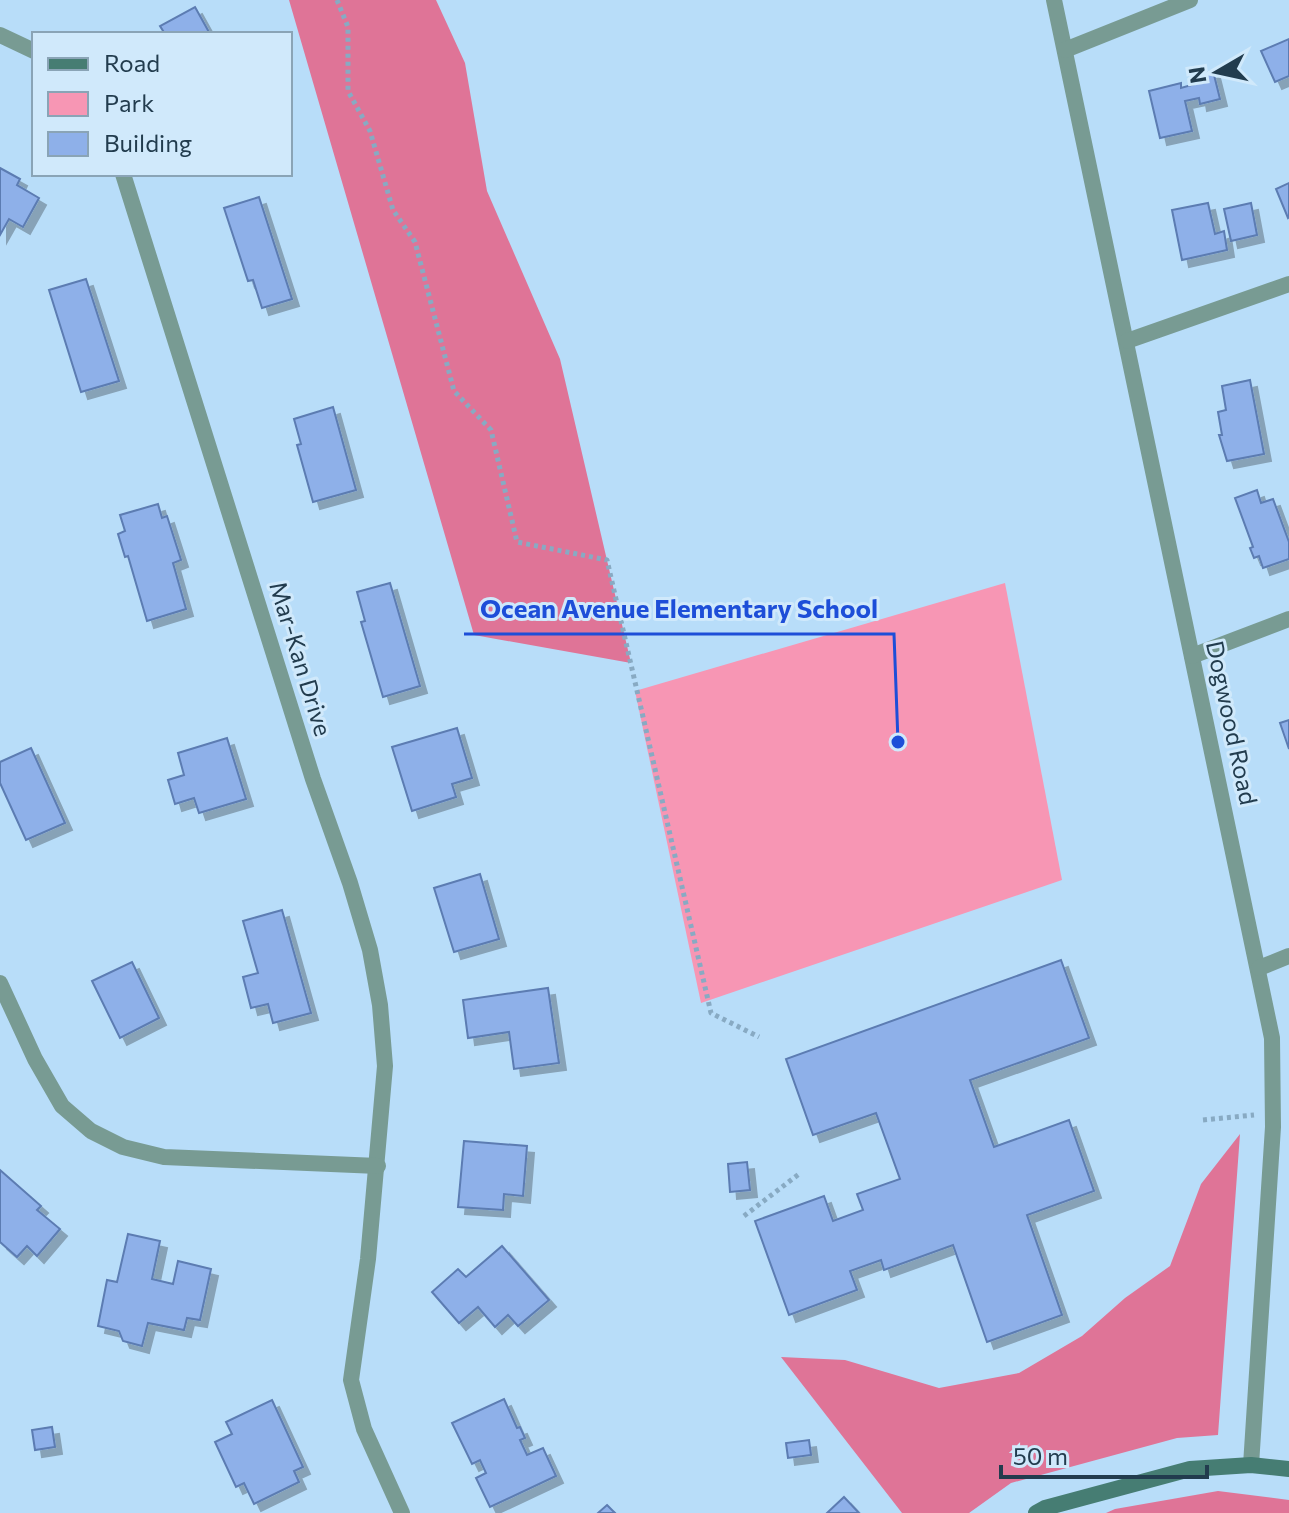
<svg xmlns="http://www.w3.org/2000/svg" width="1289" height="1513" font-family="Commissioner,sans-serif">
<defs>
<filter id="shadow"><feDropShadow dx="7" dy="7" stdDeviation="0" flood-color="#0004"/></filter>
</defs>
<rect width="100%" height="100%" fill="#b8ddf9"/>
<polygon fill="#f796b4" points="1005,583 1062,880 701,1003 635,691"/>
<g fill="#df7497">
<polygon points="289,0 436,0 465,63 487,191 560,359 631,663 474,635"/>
<polygon points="1240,1134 1218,1435 1177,1438 1011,1483 969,1513 902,1513 781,1357 845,1360 939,1388 1019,1373 1082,1336 1125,1298 1170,1266 1201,1184"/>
<polygon points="1218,1491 1289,1500 1289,1513 1106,1513 1115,1509"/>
</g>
<g fill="#8eb0e9" stroke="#5c7cb2" stroke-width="2" filter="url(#shadow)">
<polygon points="195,7 210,34 165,34 160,26"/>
<polygon points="1289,39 1289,76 1275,82 1261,51"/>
<polygon points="1213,71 1220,99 1200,104 1199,98 1185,101 1192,131 1160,138 1149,91 1181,83 1181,88 1195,84 1193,76"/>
<polygon points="0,168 20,179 17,185 39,198 23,227 9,219 0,235"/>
<polygon points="1289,183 1289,217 1288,218 1276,189"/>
<polygon points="259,197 292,299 262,308 253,280 248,281 224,208"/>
<polygon points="1208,203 1215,234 1224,231 1227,250 1182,260 1172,210"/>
<polygon points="1251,203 1257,235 1231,241 1224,209"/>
<polygon points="86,279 119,381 81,392 49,290"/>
<polygon points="1250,380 1264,454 1227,461 1219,435 1222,435 1218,412 1226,410 1222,386"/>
<polygon points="333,407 356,490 313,502 297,445 301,444 294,419"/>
<polygon points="1257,490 1261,503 1273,499 1289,542 1289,559 1263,568 1259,556 1254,558 1250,548 1253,547 1235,498"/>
<polygon points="158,504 162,518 167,516 181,560 173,563 186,609 147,621 128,556 125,557 118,534 125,531 120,515"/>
<polygon points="390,583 420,686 383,697 361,622 365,621 357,592"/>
<polygon points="1289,720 1289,749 1280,723"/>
<polygon points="457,728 472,778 452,784 456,797 412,811 392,747"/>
<polygon points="227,738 246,799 199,813 194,798 175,804 168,780 184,775 178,753"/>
<polygon points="31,748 65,823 26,840 0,783 0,762"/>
<polygon points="480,874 499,939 454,952 434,888"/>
<polygon points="282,910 311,1013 273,1023 268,1004 251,1008 243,977 258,973 243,921"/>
<polygon points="1061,960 1089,1038 970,1080 994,1147 1069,1120 1094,1191 1027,1215 1062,1315 987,1342 953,1245 884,1270 881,1260 850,1271 857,1290 789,1315 755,1221 824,1196 833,1221 863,1210 857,1194 900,1179 876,1113 813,1135 786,1059"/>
<polygon points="132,962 159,1018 120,1038 92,981"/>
<polygon points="548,988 559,1063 514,1069 509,1032 468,1038 463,1000"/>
<polygon points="464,1141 527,1146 523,1196 504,1194 503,1210 458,1207"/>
<polygon points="747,1162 750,1190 730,1192 728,1164"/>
<polygon points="0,1170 41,1206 37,1210 60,1229 37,1256 27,1246 17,1257 0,1242"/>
<polygon points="128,1234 160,1241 152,1279 173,1284 178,1261 211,1269 200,1320 187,1318 184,1330 148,1323 142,1346 123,1341 119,1331 98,1326 107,1280 117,1282"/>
<polygon points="502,1246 549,1300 518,1326 508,1315 495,1327 478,1307 459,1323 432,1292 458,1269 466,1277"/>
<polygon points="504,1399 517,1428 520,1427 525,1438 520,1440 527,1455 543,1448 556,1476 490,1507 476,1478 486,1473 480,1460 472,1464 452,1423"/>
<polygon points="272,1400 303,1467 294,1471 299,1482 254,1504 244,1483 236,1487 215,1442 232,1434 226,1422"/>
<polygon points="52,1427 55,1447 35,1450 32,1430"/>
<polygon points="809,1440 811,1455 788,1458 786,1443"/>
<polygon points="844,1497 859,1513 827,1513"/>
<polygon points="607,1505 615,1513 598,1513"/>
</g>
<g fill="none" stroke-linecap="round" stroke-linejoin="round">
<g stroke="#88aac3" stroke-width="5" stroke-dasharray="4 4" stroke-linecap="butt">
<polyline points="337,0 348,27 348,91 370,131 393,210 415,242 454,391 491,430 517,542 607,560 711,1013 759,1037"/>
<polyline points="1203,1120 1254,1115"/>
<polyline points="744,1216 799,1174"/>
</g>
<g stroke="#789b93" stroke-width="16">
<polyline points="1054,0 1272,1038 1273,1127 1251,1465"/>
<polyline points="0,35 34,51"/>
<polyline points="1065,50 1190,0"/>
<polyline points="123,174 313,779 350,883 370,950 380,1005 385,1066 368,1259 351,1380 364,1429 402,1513"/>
<polyline points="1127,341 1289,284"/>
<polyline points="1192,656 1289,619"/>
<polyline points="1259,968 1289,956"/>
<polyline points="0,983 35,1059 62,1106 91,1131 123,1147 164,1157 378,1166"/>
</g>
<polyline stroke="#467d73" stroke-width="16" points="1036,1513 1045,1508 1190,1469 1251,1465 1289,1469"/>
</g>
<g text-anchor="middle" stroke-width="6" stroke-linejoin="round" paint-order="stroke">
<g font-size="24" fill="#223c4e" stroke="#d0e9fb">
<text transform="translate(300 659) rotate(73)" y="8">Mar-Kan Drive</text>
<text transform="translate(1231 723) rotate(78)" y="8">Dogwood Road</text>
</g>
</g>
<path fill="none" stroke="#1d4ed8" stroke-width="3" d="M898 742L894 634H464"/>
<circle fill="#1d4ed8" stroke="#d0e9fb" stroke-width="3" cx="898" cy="742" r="8"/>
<g font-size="26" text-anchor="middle" font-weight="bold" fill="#1d4ed8" stroke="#d0e9fb" stroke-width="6" stroke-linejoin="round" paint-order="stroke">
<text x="679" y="618">Ocean Avenue Elementary School</text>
</g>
<rect x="32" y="32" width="260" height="144" fill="#d0e9fb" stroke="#8aa4b6" stroke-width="2"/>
<rect x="48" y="58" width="40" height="12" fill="#467d73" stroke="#8aa4b6" stroke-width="2"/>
<text x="104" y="72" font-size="24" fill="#223c4e">Road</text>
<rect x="48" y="92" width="40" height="24" fill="#f796b4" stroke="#8aa4b6" stroke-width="2"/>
<text x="104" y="112" font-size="24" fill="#223c4e">Park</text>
<rect x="48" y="132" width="40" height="24" fill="#8eb0e9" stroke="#8aa4b6" stroke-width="2"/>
<text x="104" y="152" font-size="24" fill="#223c4e">Building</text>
<g transform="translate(1217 72) rotate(261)" stroke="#d0e9fb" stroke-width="6" paint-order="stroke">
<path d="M0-6L14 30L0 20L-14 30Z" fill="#223c4e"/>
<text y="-12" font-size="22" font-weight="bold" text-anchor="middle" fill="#223c4e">N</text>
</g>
<path d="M1001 1465v12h206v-12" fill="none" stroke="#223c4e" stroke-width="4"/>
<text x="1013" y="1465" font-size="24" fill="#223c4e" stroke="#d0e9fb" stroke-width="6" paint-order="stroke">50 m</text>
</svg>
